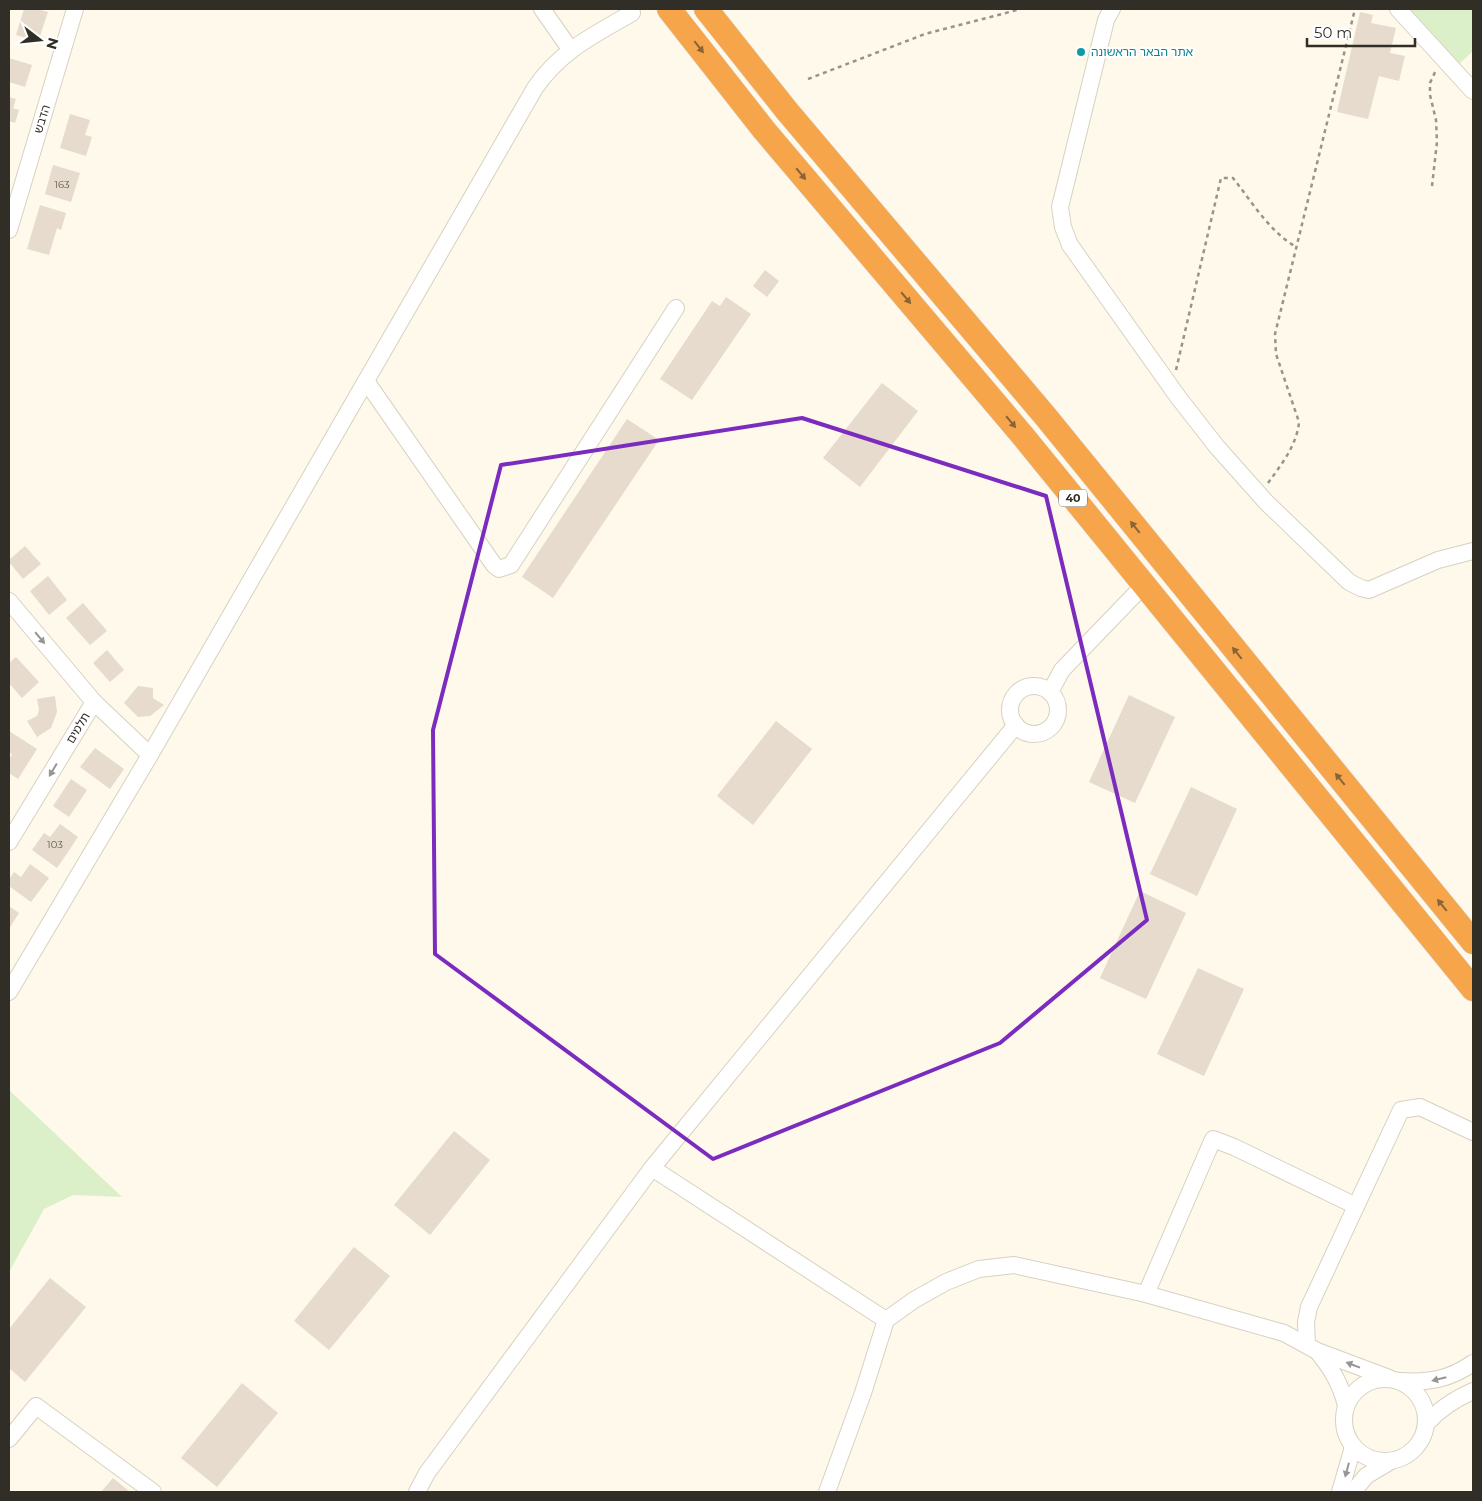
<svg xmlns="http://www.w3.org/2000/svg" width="1482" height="1501" font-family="Montserrat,'Noto Sans Hebrew',sans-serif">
<rect width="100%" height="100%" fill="#fef9eb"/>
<g fill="#dbf0c8">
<polygon points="1409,9 1473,9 1473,51 1459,64"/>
<polygon points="9,1090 122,1197 73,1195 44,1209 9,1272"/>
</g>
<g fill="#e6dbcc">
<polygon points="24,9 37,9 48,12 38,42 16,35"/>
<polygon points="1360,12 1373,15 1371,23 1396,28 1390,53 1405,56 1399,81 1379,76 1368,119 1337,112"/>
<polygon points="9,58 32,65 25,87 9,82"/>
<polygon points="9,97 16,99 13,108 19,110 15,123 9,121"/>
<polygon points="70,114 90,120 85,135 92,137 86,156 60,148"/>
<polygon points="53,165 80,173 71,202 45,194"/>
<polygon points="40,205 66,213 61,230 57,228 49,255 27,249"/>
<polygon points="765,270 779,281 767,297 753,286"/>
<polygon points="726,297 751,314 692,400 660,379 712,301 720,306"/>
<polygon points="882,383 918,411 860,487 823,458"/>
<polygon points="627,419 659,440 553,598 522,577"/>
<polygon points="25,546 41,564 23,579 9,562 9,560"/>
<polygon points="48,576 67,600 49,615 30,591"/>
<polygon points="83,603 107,631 90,645 66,618"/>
<polygon points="107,650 124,670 110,682 93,663"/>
<polygon points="16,657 39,682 22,698 9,683 9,663"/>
<polygon points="138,686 153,688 153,698 164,705 150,716 138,717 124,703"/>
<polygon points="1129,695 1175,717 1135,803 1089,782"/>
<polygon points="55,696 57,712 51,728 37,737 27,721 37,716 39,710 37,699"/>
<polygon points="776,721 812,749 753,825 717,796"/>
<polygon points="9,731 37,749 18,779 9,773 9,760 12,754 9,752"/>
<polygon points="95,748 124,769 110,789 80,767"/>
<polygon points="71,779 87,790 69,817 53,806"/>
<polygon points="1191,787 1237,809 1197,896 1150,874"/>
<polygon points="60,824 78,837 57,868 32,850 44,833 50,837"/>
<polygon points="30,864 49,878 31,902 9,886 9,879 14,872 21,877"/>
<polygon points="1140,891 1186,913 1146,999 1100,978"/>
<polygon points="9,906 19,913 9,929"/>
<polygon points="1198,968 1244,989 1204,1076 1157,1054"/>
<polygon points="454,1131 490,1160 430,1235 394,1205"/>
<polygon points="354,1247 390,1276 329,1350 294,1321"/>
<polygon points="50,1278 86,1307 25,1382 9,1368 9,1329"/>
<polygon points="242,1383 278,1413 217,1487 181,1458"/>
<polygon points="113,1478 130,1492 101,1492"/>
</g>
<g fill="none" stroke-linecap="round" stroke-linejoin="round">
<g stroke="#d7d1c0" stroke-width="18">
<g id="minor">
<polyline points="542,9 570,49"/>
<polyline points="1112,9 1106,20 1060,207 1063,227 1070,245 1178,397 1217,447 1266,502 1349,582 1361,588 1369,590 1438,560 1473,551"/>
<polyline points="1398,9 1473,91"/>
<polyline points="9,230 75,9"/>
<polyline points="366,381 494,565 499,569 511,565 676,308"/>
<polyline points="9,601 94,702 9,842"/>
<circle cx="1034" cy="710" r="24"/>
<polyline points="1050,692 1062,670 1144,585"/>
<polyline points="94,702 150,755"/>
<path d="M9,992L150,755L535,88C560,51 594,35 632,13"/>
<polyline points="652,1168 886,1320"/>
<polyline points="1146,1294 1213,1139 1234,1147 1356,1206"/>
<polyline points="1307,1345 1306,1322 1309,1307 1401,1110 1420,1107 1473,1132"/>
<path d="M1317,1351C1331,1368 1341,1384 1346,1406"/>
<circle cx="1385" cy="1420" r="41"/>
<path d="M1401,1381C1429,1383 1450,1379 1473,1363"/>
<path d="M1426,1424C1440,1408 1455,1399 1473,1391"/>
<polyline points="9,1439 36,1406 153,1492"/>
<polyline points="417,1492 427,1473 652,1168 1016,725"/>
<polyline points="827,1492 863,1393 886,1320 914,1300 946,1282 979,1269 1014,1265 1146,1294 1284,1333 1317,1351 1389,1378"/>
<polyline points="1340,1492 1353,1447"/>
<polyline points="1353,1492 1366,1476 1391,1461"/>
</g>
</g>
<g stroke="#dad9d8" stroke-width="25">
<g id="highway">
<polyline points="669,9 764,130 1023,436 1473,989"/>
<polyline points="706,9 787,111 1046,417 1473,942"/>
</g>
</g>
<g stroke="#979489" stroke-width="2.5" stroke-dasharray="4 4" stroke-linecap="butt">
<polyline points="808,79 925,34 1021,9"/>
<polyline points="1432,186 1437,142 1436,120 1430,95 1430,83 1436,70"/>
<path d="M1176,370L1221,178H1233C1252,202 1269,231 1296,247"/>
<path d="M1268,483C1281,465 1297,445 1299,422L1276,354L1275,334L1355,9"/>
</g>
<use href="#minor" stroke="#fff" stroke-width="16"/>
<use href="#highway" stroke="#f6a54b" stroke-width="24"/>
</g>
<defs><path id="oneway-solid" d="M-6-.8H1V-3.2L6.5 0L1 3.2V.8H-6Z" transform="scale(1.25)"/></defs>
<g fill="#896437">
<use href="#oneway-solid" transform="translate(699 47) rotate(52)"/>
<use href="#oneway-solid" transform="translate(801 174) rotate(50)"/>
<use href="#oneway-solid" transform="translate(906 298) rotate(50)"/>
<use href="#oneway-solid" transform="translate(1011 422) rotate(50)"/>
<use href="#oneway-solid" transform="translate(1135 527) rotate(-129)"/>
<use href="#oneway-solid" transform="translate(1237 653) rotate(-129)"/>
<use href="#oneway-solid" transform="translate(1340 779) rotate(-129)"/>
<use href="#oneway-solid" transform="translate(1442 905) rotate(-129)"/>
</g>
<g fill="#989693">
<use href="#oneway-solid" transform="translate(40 638) rotate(50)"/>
<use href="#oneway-solid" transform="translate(53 770) rotate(121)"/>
<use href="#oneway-solid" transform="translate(1353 1365) rotate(-159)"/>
<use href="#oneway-solid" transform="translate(1439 1379) rotate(166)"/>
<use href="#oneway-solid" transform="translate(1347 1470) rotate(105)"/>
</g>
<path fill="none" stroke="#7b2cbf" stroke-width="4" stroke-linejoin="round" d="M802,418L1046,496L1147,920L1000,1043L713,1159L435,954L433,730L501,465Z"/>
<circle fill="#0f9aa8" stroke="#fff" stroke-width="2" cx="1081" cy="52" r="5"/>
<g text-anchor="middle" stroke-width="4" stroke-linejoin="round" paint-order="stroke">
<g font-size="10" fill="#5e5950">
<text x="62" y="188">163</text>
<text x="55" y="848">103</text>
</g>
<rect fill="#fff" stroke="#6e6d68" stroke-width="1" x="1059" y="489.5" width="28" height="17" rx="4"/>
<g font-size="11" font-weight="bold" fill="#302e27">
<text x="1073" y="502">40</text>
</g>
<g font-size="12" fill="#0d838f" stroke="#fff" text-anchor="start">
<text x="1091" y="56">אתר הבאר הראשונה</text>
</g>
<g font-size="12" fill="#302e27" stroke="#fff">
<text transform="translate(42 119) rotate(-73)" y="4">הדבש</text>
<text transform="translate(78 728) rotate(-59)" y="4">תלמים</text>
</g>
</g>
<rect width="1482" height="1501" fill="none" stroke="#302e27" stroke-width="20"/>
<g transform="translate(40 40) rotate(106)" stroke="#ffffff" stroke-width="4" paint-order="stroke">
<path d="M0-4L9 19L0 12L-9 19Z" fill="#302e27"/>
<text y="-8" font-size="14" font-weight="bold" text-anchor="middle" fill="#302e27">N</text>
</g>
<path d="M1307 38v8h108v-8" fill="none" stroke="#302e27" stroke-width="2.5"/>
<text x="1314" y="38" font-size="15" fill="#302e27" stroke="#ffffff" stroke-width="4" paint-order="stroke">50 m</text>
</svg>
